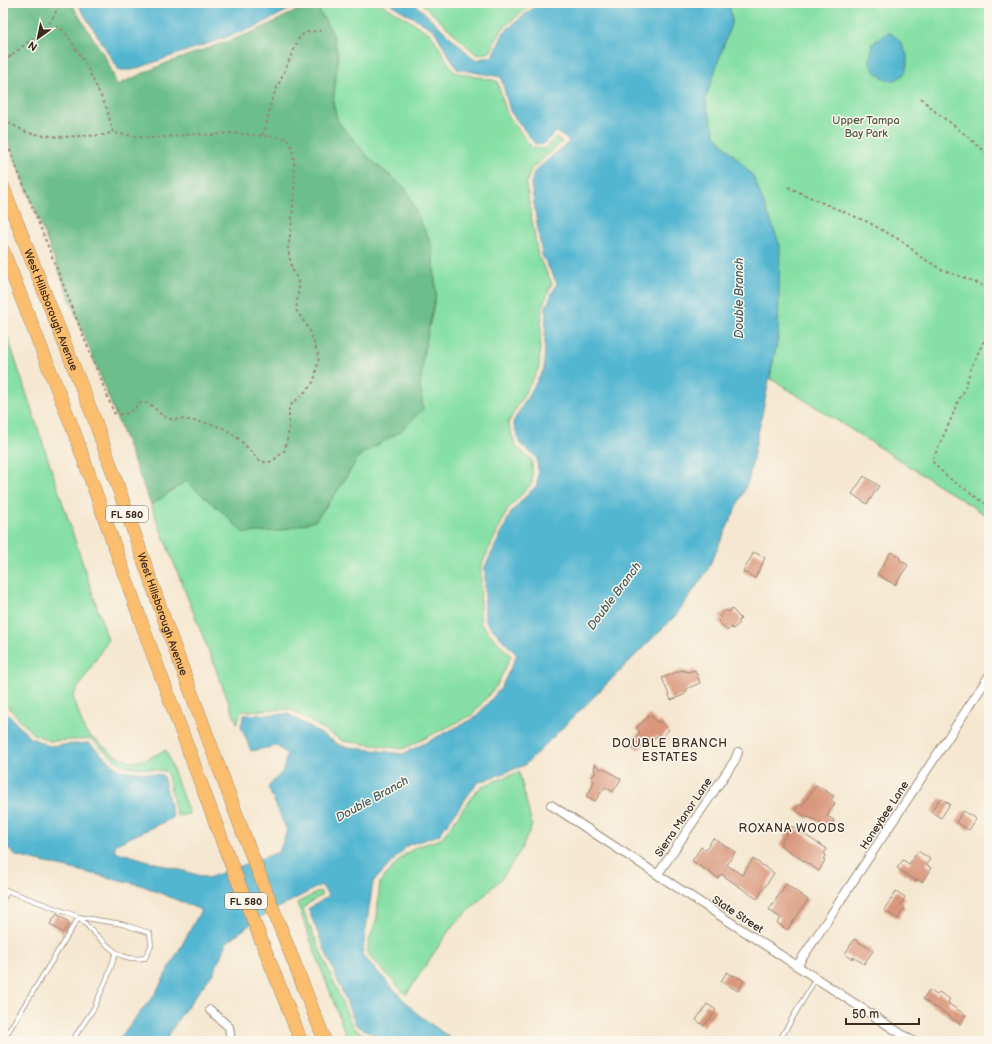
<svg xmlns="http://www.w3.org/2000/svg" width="992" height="1044" font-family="'Balsamiq Sans',sans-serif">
<rect width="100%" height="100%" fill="#fbf7ec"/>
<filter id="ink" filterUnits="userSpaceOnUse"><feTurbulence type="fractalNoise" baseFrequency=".025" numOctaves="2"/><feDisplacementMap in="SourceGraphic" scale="8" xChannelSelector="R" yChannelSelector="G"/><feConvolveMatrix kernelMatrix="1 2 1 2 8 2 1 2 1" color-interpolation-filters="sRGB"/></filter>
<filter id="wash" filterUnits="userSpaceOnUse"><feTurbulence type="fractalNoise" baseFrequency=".012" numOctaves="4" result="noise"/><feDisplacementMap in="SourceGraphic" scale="16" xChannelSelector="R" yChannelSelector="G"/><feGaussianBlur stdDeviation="0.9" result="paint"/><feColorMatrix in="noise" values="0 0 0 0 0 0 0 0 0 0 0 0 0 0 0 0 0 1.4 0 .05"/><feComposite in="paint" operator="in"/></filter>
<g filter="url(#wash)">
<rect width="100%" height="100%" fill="#f5e7d0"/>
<g fill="#86e0a5" stroke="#608562">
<polygon points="314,3 380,3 431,34 454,72 497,81 507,114 532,148 544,149 556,137 562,142 531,169 526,185 538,256 552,283 542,307 539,368 508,423 516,447 532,460 532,483 508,509 481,566 480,623 511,656 497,685 472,715 403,749 343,741 290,709 243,711 240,714 237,723 151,505 183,483 184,479 220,510 244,533 315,521 336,493 360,455 423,409 420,387 423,356 436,294 432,247 406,189 370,159 338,122 333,103 338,56 332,32"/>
<polygon points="421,3 533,3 502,29 490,52 477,55"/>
<polygon points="729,3 989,3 989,517 770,378 778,337 753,176 715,135 705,100 732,21"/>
<polygon points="3,323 108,640 73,696 85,732 116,756 133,762 147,759 166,750 189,814 177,816 167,773 165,771 121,765 91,739 50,741 32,733 3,701"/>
<polygon points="519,772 532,825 522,848 503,877 450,929 406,995 367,953 369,941 377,918 380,882 403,856 416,847 441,839 476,791 485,785"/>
<polygon points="320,891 322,895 306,905 303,910 353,1028 376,1041 348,1041 297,903"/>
</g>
<polygon fill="#6cbe8a" stroke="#547454" points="3,3 73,3 74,8 107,60 117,85 164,64 256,31 312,3 314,3 332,32 338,56 333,103 338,122 370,159 406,189 432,247 436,294 423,356 420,387 423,409 400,432 360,455 336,493 315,521 279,531 244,533 220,510 185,480 183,483 151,505 3,129"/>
<g fill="#53b6d1" stroke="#477078">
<polygon points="77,3 302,3 255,27 132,70 119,70"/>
<polygon points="389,3 412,3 416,5 475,60 493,56 504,32 539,3 729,3 732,21 705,100 715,135 753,176 780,245 778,337 748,482 707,571 676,615 525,765 477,783 439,835 408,845 373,882 362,955 415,1012 454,1041 386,1041 356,1025 308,909 329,896 321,885 259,918 227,942 214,972 180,1016 165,1041 117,1041 155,994 201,910 141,885 16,856 3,844 3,709 29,737 49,746 89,743 119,770 163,775 173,818 116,844 114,851 208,878 279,852 287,831 268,787 283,771 287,754 277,746 251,751 241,726 244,715 288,714 341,746 403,754 475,718 501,688 517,655 485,621 485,567 512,511 537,485 538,472 537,458 520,444 513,422 544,369 546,307 557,283 542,255 531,184 534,172 570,141 556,132 542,145 535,144 510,111 501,77 457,69 434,30"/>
<path d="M888,33H891C893,37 896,36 899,40C903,45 903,50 907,54C907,59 908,67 905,72C896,86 882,80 874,70C872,67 870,64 870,61C870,57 872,51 873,46L871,44L875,43L876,40H878Z"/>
</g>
<g id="blocks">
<g fill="#d9967c">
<polygon points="864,476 879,486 867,504 852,494"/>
<polygon points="754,552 765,558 755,578 743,572"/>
<polygon points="891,552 900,557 899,559 908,565 895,585 877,574"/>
<polygon points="732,609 741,619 738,621 740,623 733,629 731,627 727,631 718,621 721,618 719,616 726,610 728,612"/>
<polygon points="682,670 688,672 695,670 700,683 688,688 684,695 671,700 662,678"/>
<polygon points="650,715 658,723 660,721 669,730 660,739 657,736 650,742 648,740 638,750 630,742 640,732 636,728"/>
<polygon points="594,764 601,769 603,768 621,779 613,792 605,787 595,801 586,796 593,786 592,785 594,781 591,779 595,773"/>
<polygon points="816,785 834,796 831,800 835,803 827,816 834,820 829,829 814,819 808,817 807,818 795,810 799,804 802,806"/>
<polygon points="940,798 950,804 941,818 931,812"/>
<polygon points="963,811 976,819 969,830 956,822"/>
<polygon points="791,826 827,849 824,854 826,855 823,859 825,860 819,871 780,845"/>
<polygon points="713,838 735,852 727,865 742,875 753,859 774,873 757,899 721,874 718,878 692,861 701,847 706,850"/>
<polygon points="918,851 930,859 926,865 931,868 922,882 917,879 916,881 897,868 903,860 909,864"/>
<polygon points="786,884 808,900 787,930 777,923 781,918 769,910"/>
<polygon points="896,891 905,897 901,904 905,907 898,919 884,910"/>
<polygon points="57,914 70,923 63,933 50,924"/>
<polygon points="854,939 873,951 864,964 853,957 852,959 845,954"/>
<polygon points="727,972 733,976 734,975 744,981 738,991 721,981"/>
<polygon points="929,990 937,995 939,992 950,999 948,1002 949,1004 966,1015 960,1024 936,1007 935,1008 923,999"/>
<polygon points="707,1004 716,1010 710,1020 709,1019 704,1026 696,1020"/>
</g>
</g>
</g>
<g filter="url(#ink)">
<use href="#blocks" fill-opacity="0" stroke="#988877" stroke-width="1"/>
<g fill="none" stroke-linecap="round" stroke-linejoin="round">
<g stroke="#988877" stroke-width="5.5">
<g id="service">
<polyline points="3,888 8,891"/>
<path d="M3,899L8,891L79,917L122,924L150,933L151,946L145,958C137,959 130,959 123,956C112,952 88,927 79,917"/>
<polyline points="3,1040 79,917"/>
<polyline points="72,1041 94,1008 108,976 116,952"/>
<polyline points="779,1041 816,978"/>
</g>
</g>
<g stroke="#988877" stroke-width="10">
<g id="minor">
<polyline points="551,805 912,1041"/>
<polyline points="658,874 735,760 738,752"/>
<polyline points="797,966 989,676"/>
<polyline points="210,1010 229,1027 231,1041"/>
</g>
</g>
<g stroke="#988877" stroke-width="14">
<g id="primary">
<path id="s1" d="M3,187L95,421L168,630L247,843L325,1041"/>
<polyline points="3,251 73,429 147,638 226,851 301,1041"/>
</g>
</g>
<g stroke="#988877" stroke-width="2" stroke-dasharray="3 3" stroke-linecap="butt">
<polyline points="3,58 12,56"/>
<polyline points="3,62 47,27 55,14 59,3"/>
<polyline points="921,98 938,114 955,126 989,155"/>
<polyline points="3,120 28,133 59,137 104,135 113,132"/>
<path d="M3,133L114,413C124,418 133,410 140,403H149L163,416L173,420L183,419L212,424L225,429L240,440L259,460L267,463L274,460L285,450L289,429V409L292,404L307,390L314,381L319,357L309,329L296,310L299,287L297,278L292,269L288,249C291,231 302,149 286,138L231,133L212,135L191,134L180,136L148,138L113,133L107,109L85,63L68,36L60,27H47"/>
<polyline points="262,135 265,130 272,99 300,36 308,32 324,30"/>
<polyline points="788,187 825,204 868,222 903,242 921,257 942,270 968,279 989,289"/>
<polyline points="989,330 971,368 964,391 958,401 952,417 932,461 946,476 989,506"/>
</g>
<use href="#service" stroke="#fff" stroke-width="4"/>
<use href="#minor" stroke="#fff" stroke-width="8"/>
<use href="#primary" stroke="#fbbe6e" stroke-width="13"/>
</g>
</g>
<g text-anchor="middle" stroke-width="3" stroke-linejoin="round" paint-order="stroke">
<g fill="#fbf7ec" stroke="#75685c" stroke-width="1">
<rect x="106" y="506" width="42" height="16" rx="3"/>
<rect x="225" y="893" width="42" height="16" rx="3"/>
</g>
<g font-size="10" font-weight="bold" fill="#3b2a1e">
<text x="127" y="518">FL 580</text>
<text x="246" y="905">FL 580</text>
</g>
<g font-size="11" fill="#4e5840" stroke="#fbf7ec">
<text x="866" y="124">Upper Tampa<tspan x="866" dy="13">Bay Park</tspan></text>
</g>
<g font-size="11" fill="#3b2a1e" stroke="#fbf7ec">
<text dy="4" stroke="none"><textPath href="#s1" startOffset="132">West Hillsborough Avenue</textPath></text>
<text dy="4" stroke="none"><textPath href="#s1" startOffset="456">West Hillsborough Avenue</textPath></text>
<text transform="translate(884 815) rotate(-57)" y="4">Honeybee Lane</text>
<text transform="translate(683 817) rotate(-56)" y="4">Sierra Manor Lane</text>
<text transform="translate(738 914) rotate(33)" y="4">State Street</text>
</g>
<g font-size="12" font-style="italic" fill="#435b5d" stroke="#fbf7ec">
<text transform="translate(739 298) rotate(-90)" y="4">Double Branch</text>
<text transform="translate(614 596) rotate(-53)" y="4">Double Branch</text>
<text transform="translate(372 799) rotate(-29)" y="4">Double Branch</text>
</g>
<g font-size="12" letter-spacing="1" fill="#3b2a1e" stroke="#fbf7ec">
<text x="670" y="747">DOUBLE BRANCH<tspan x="670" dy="14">ESTATES</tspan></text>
<text x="792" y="832">ROXANA WOODS</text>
</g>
</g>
<rect width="992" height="1044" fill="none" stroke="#fbf7ec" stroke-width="16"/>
<g transform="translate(38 38) rotate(213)" stroke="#fbf7ec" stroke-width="3" paint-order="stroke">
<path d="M0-3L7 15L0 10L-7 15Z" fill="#3b2a1e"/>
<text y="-6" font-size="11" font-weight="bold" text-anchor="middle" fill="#3b2a1e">N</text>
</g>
<path d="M846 1018v6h73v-6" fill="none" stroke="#3b2a1e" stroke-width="2"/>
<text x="852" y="1018" font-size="12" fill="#3b2a1e" stroke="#fbf7ec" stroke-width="3" paint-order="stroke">50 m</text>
</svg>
